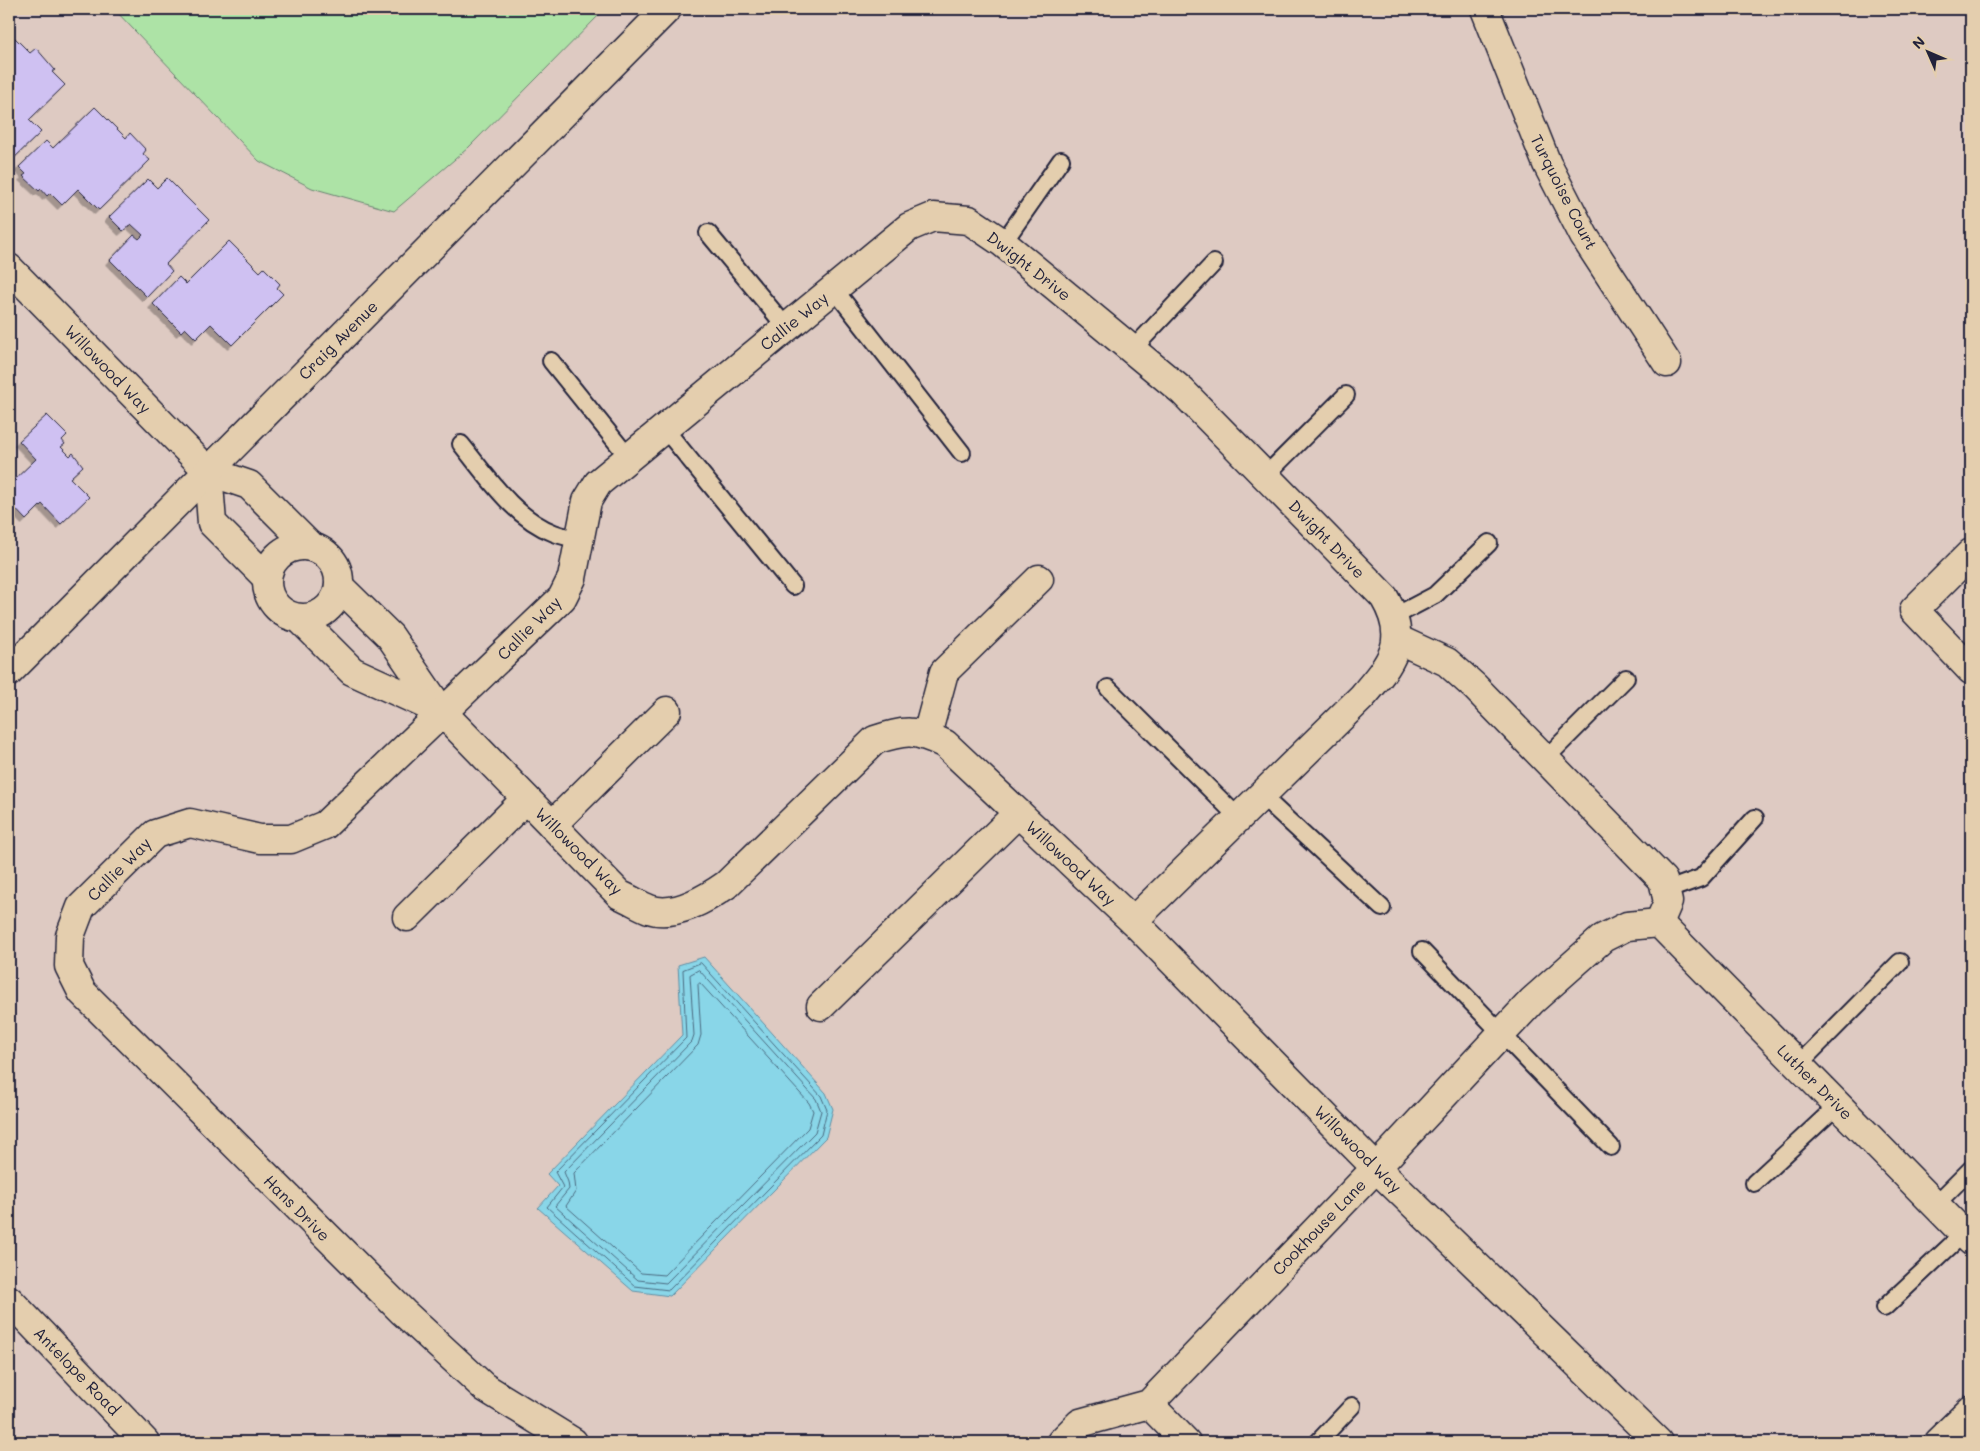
<svg xmlns="http://www.w3.org/2000/svg" width="1980" height="1451" font-family="Mali,sans-serif">
<defs>
<filter id="shadow"><feDropShadow dx="-4.5" dy="4.5" stdDeviation="0" flood-color="#0004"/></filter>
</defs>
<rect width="100%" height="100%" fill="#decac2"/>
<filter id="ink" filterUnits="userSpaceOnUse"><feTurbulence type="fractalNoise" baseFrequency=".02" numOctaves="2"/><feDisplacementMap in="SourceGraphic" scale="10" xChannelSelector="R" yChannelSelector="G"/><feConvolveMatrix kernelMatrix="1 2 1 2 8 2 1 2 1" color-interpolation-filters="sRGB"/></filter>
<g filter="url(#ink)">
<polygon fill="#ade3a6" stroke="#688270" points="114,9 605,9 468,148 394,211 312,188 259,161"/>
<polygon fill="#89d6e8" stroke="#608ea3" points="704,957 826,1093 833,1109 826,1137 670,1296 633,1291 538,1208 558,1186 547,1174 682,1035 678,965"/>
<g fill="none" stroke-linecap="round" stroke-linejoin="round">
<g stroke="#4b6a80" stroke-width="1">
<polygon points="701,963 821,1096 827,1110 821,1135 669,1290 635,1286 547,1207 563,1187 555,1172 686,1038 683,970"/>
<polygon points="699,970 816,1099 821,1111 815,1132 666,1283 638,1280 555,1206 569,1189 568,1182 564,1172 692,1041 694,1035 690,975"/>
<polygon points="700,983 809,1103 813,1111 808,1128 664,1275 641,1273 566,1206 576,1191 574,1173 698,1045 701,1035 698,985"/>
</g>
</g>
<g fill="#cfc1f2" stroke="#22223b" filter="url(#shadow)">
<polygon points="15,38 30,53 36,48 55,70 52,72 65,85 29,120 41,132 10,162 9,44"/>
<polygon points="95,107 126,138 130,133 146,150 143,154 150,160 99,210 78,189 62,205 50,193 47,196 41,189 39,191 23,176 26,174 19,167 46,141 53,148"/>
<polygon points="167,178 209,220 166,264 172,271 147,297 110,260 134,235 139,239 143,235 131,224 123,231 109,217 148,179 157,188"/>
<polygon points="229,241 260,272 264,268 280,284 277,288 283,294 232,345 211,324 196,339 185,328 181,332 153,304 179,277 186,284"/>
<polygon points="47,415 67,435 62,440 65,444 61,447 70,456 73,453 83,466 70,478 89,497 61,524 42,504 26,520 9,502 9,485 36,459 19,441"/>
</g>
<g fill="none" stroke-linecap="round" stroke-linejoin="round">
<g stroke="#22223b" stroke-width="20">
<g id="service">
<polyline points="708,233 786,327"/>
<polyline points="1003,243 1061,160"/>
<polyline points="834,289 962,453"/>
<polyline points="1132,350 1214,263"/>
<polyline points="551,361 629,458"/>
<polyline points="664,428 793,586"/>
<path d="M461,444C487,476 514,518 554,533C562,536 571,538 580,540"/>
<polyline points="1265,476 1346,395"/>
<polyline points="1395,616 1435,595 1489,543"/>
<polyline points="1108,688 1239,818"/>
<polyline points="1545,759 1626,678"/>
<polyline points="1261,795 1382,908"/>
<polyline points="1665,891 1701,878 1755,818"/>
<polyline points="1422,951 1611,1147"/>
<polyline points="1798,1065 1900,962"/>
<polyline points="1754,1183 1838,1105"/>
<polyline points="1936,1204 1971,1169"/>
<polyline points="1884,1308 1964,1233"/>
<polyline points="1318,1442 1352,1406"/>
</g>
</g>
<g stroke="#22223b" stroke-width="31">
<g id="minor">
<polyline points="1485,9 1547,164 1584,236 1667,363"/>
<polyline points="9,268 208,471 249,485 311,547"/>
<polyline points="208,471 212,523 267,578"/>
<circle cx="303" cy="582" r="36"/>
<polyline points="1971,553 1914,610 1971,670"/>
<path d="M339,586L390,636L442,712L620,895C630,899 639,905 649,909C674,918 706,899 726,885L875,740C906,730 914,729 945,744L1133,921L1376,1168L1658,1442"/>
<polyline points="299,618 352,671 442,712"/>
<polyline points="1397,639 1447,662 1475,687 1663,880 1668,902 1659,923"/>
<polyline points="927,735 944,672 1039,579"/>
<polyline points="552,825 667,711"/>
<polyline points="407,917 526,799"/>
<polyline points="1659,923 1971,1241"/>
<polyline points="821,1006 1018,813"/>
<polyline points="1149,1404 1186,1442"/>
<path d="M573,1442L484,1387L403,1312L82,992L69,966L70,936L81,907L155,834L190,823L260,839H291L325,825L562,598L572,578L587,501L598,483L909,227L933,217L969,220L1003,243L1182,391L1384,597C1410,641 1392,662 1362,697L1133,921"/>
<polyline points="1061,1442 1080,1423 1149,1404 1376,1168 1532,1001 1603,938 1627,926 1659,923"/>
<polyline points="1938,1442 1971,1410"/>
</g>
</g>
<g stroke="#22223b" stroke-width="31">
<polyline id="tertiary" points="9,672 667,9"/>
</g>
<g stroke="#22223b" stroke-width="31">
<polyline id="secondary" points="9,1300 145,1442"/>
</g>
<use href="#service" stroke="#e4ceae" stroke-width="16"/>
<use href="#minor" stroke="#e4ceae" stroke-width="28"/>
<use href="#tertiary" stroke="#e4ceae" stroke-width="28"/>
<use href="#secondary" stroke="#e4ceae" stroke-width="28"/>
</g>
</g>
<g text-anchor="middle" stroke-width="5" stroke-linejoin="round" paint-order="stroke">
<g font-size="16" fill="#22223b" stroke="#e4ceae">
<text transform="translate(1564 192) rotate(63)" y="6">Turquoise Court</text>
<text transform="translate(1029 266) rotate(38)" y="6">Dwight Drive</text>
<text transform="translate(794 321) rotate(-39)" y="6">Callie Way</text>
<text transform="translate(338 340) rotate(-45)" y="6">Craig Avenue</text>
<text transform="translate(108 369) rotate(46)" y="6">Willowood Way</text>
<text transform="translate(1327 539) rotate(46)" y="6">Dwight Drive</text>
<text transform="translate(529 628) rotate(-45)" y="6">Callie Way</text>
<text transform="translate(579 851) rotate(45)" y="6">Willowood Way</text>
<text transform="translate(1071 863) rotate(43)" y="6">Willowood Way</text>
<text transform="translate(119 869) rotate(-45)" y="6">Callie Way</text>
<text transform="translate(1815 1082) rotate(45)" y="6">Luther Drive</text>
<text transform="translate(1358 1149) rotate(45)" y="6">Willowood Way</text>
<text transform="translate(297 1208) rotate(45)" y="6">Hans Drive</text>
<text transform="translate(1319 1227) rotate(-46)" y="6">Cookhouse Lane</text>
<text transform="translate(77 1371) rotate(46)" y="6">Antelope Road</text>
</g>
</g>
<rect width="1980" height="1451" fill="none" stroke="#e4ceae" stroke-width="30"/>
<rect x="15" y="15" width="1950" height="1421" fill="none" stroke="#22223b" stroke-width="2" filter="url(#ink)"/>
<g transform="translate(1928 52) rotate(315)" stroke="#e4ceae" stroke-width="4" paint-order="stroke">
<path d="M0-4L9 19L0 12L-9 19Z" fill="#22223b"/>
<text y="-8" font-size="14" font-weight="bold" text-anchor="middle" fill="#22223b">N</text>
</g>
</svg>
